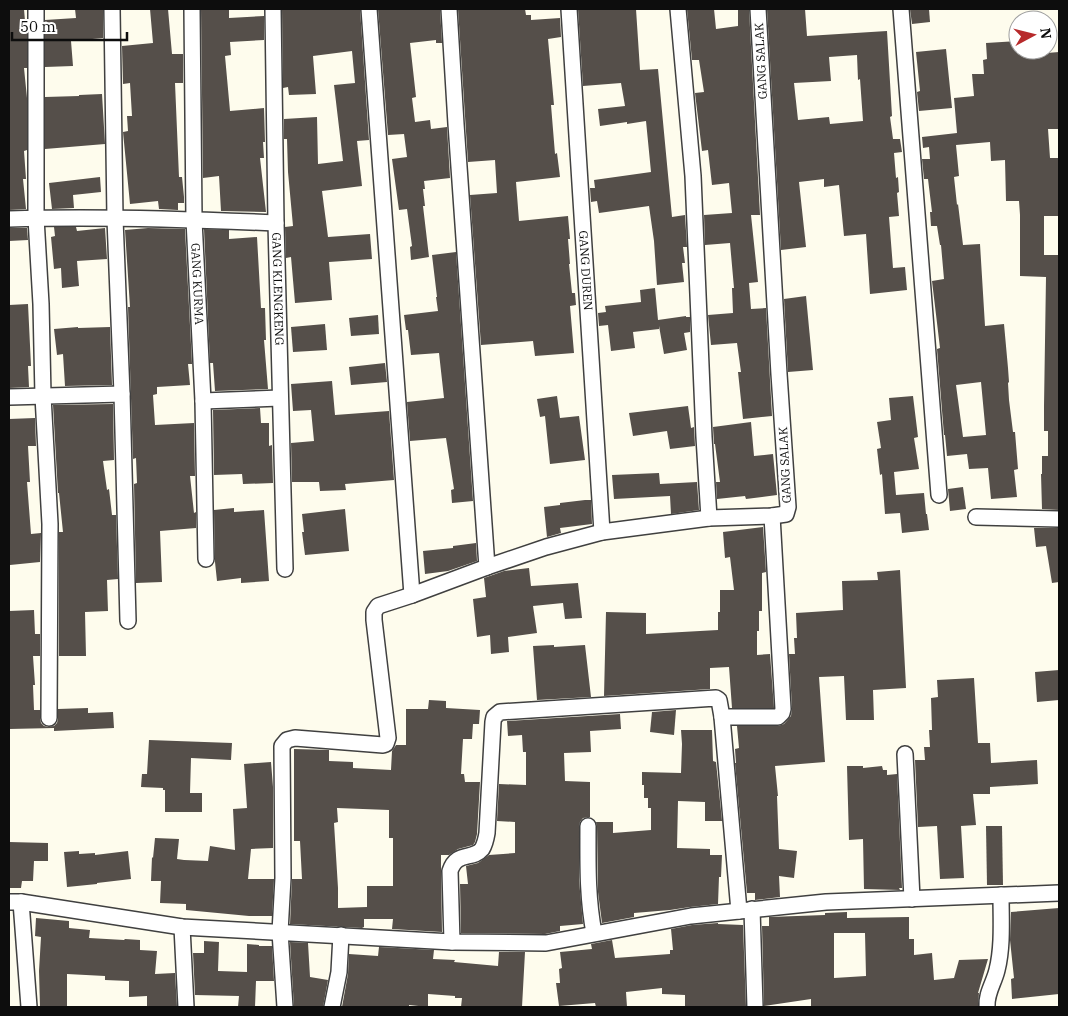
<svg xmlns="http://www.w3.org/2000/svg" width="1068" height="1016" font-family="'IBM Plex Serif',serif">
<rect width="100%" height="100%" fill="#fefced"/>
<g fill="#554f4a" fill-rule="evenodd">
<polygon points="9,9 24,9 25,21 27,21 27,68 24,68 27,98 27,150 24,151 26,179 23,179 26,209 9,210"/>
<polygon points="75,9 103,9 103,38 71,41 73,66 45,67 45,20 76,18"/>
<polygon points="150,9 168,9 172,54 183,54 183,83 175,83 179,177 182,177 184,197 184,203 178,203 178,210 159,209 158,201 130,204 123,132 128,131 127,116 132,116 130,83 123,84 122,46 153,43"/>
<polygon points="201,9 229,9 229,18 264,16 264,40 230,42 231,55 225,56 230,111 264,108 265,142 263,142 264,158 260,158 266,212 221,211 219,176 203,178"/>
<polygon points="282,9 360,9 369,140 357,141 362,186 322,191 328,237 370,234 372,259 329,262 332,300 295,303 291,257 286,258 285,227 293,226 288,172 287,139 284,139 284,119 317,117 318,164 343,161 334,85 355,83 352,51 313,56 316,94 289,95 288,87 283,88"/>
<polygon points="378,9 440,9 442,43 436,43 436,40 410,43 416,97 412,98 415,122 430,120 431,129 447,127 450,178 424,181 425,189 423,189 425,206 423,206 429,257 411,260 410,247 412,246 407,209 399,210 392,159 407,157 404,134 388,135"/>
<polygon points="458,9 525,9 526,15 531,15 531,20 560,18 561,37 548,39 554,105 551,105 555,154 557,153 560,177 516,182 519,221 568,216 570,239 568,239 570,264 569,264 572,293 575,293 576,305 570,306 574,353 535,356 533,341 481,345 470,195 497,193 495,160 468,162"/>
<polygon points="578,9 636,9 640,70 658,69 672,217 685,215 687,247 683,247 685,263 682,263 684,282 657,285 654,241 649,206 599,213 597,201 591,202 590,188 595,188 594,180 651,172 646,121 627,124 627,122 600,126 598,109 625,106 621,83 583,86"/>
<polygon points="687,9 714,9 716,29 738,26 738,9 749,9 760,215 751,215 758,282 749,283 751,309 766,308 772,416 743,419 738,372 741,372 737,343 711,345 708,315 733,313 732,288 734,288 730,243 705,245 704,215 732,213 729,183 712,185 708,150 702,151 695,93 704,92 699,60 692,60"/>
<path d="M767,9H805L807,36L887,31L892,116L890,117L893,139H900L902,152L894,153L896,178L898,177L899,192L897,193L899,216L889,217L893,268L905,267L907,290L870,294L866,234L844,236L839,185L824,187V179L799,182L806,247L781,250ZM857,55L858,80L860,79L863,121L830,124L829,117L798,120L794,83L831,81L829,57Z"/>
<polygon points="910,9 929,9 930,22 912,24"/>
<path d="M1018,41V50H1022L1023,55L1059,52V129H1048L1050,158H1059V216H1044V255H1059V510L1042,509L1041,474H1042V456H1048V431H1044V406L1046,277L1020,276V214V215L1019,201H1006L1005,160L991,161L990,142L956,145L959,176L954,177L957,205L958,204L963,245L980,244L985,326L1004,324L1008,368L1009,382L1008,383L1009,400L1013,432H1015L1018,469L1014,470L1017,497L991,499L988,468L969,469L967,454L947,456L945,435H944L937,349L940,348L932,281L944,279L941,245H940L937,226H931L930,212H932L928,179H924L922,159H930L929,147L923,148L922,137L957,133L954,98L974,96L972,74H984L983,60L987,59L986,43ZM981,382L986,435L963,437L956,385Z"/>
<polygon points="946,49 952,108 919,111 917,92 920,91 916,52"/>
<polygon points="102,94 105,144 45,149 45,97 79,96 79,95"/>
<polygon points="100,177 101,192 73,195 74,208 52,209 49,183"/>
<polygon points="54,227 76,227 77,231 105,228 107,259 77,261 79,286 62,288 61,268 54,269 51,237 55,236"/>
<polygon points="9,228 27,228 28,240 9,241"/>
<polygon points="148,228 185,229 192,364 188,364 190,385 157,387 157,394 153,395 155,425 194,423 195,476 190,476 194,513 196,512 196,528 160,531 162,582 136,583 134,484 137,483 136,458 133,459 128,307 130,307 125,230"/>
<polygon points="204,229 229,230 229,239 257,237 261,308 265,308 266,340 264,340 268,389 215,391 213,363 210,363"/>
<polygon points="456,252 473,501 452,503 451,490 454,489 446,438 410,441 407,402 444,398 439,353 411,355 408,330 406,330 404,315 438,311 436,297 437,297 432,255"/>
<polygon points="655,288 658,320 686,316 686,317 690,317 690,332 684,333 687,350 664,354 659,326 659,329 633,332 635,348 611,351 608,325 599,326 598,313 606,312 605,306 641,302 640,290"/>
<polygon points="806,296 813,370 788,372 784,299"/>
<polygon points="28,304 31,366 28,366 29,387 9,388 9,305"/>
<polygon points="378,315 379,334 351,336 349,318"/>
<polygon points="325,324 327,350 293,352 291,327"/>
<polygon points="78,327 78,328 110,327 112,385 65,386 63,354 57,355 54,329"/>
<polygon points="385,363 387,382 351,385 349,367"/>
<polygon points="332,381 335,415 389,411 394,480 345,484 346,490 320,491 319,482 292,482 291,443 314,441 311,410 293,411 291,384"/>
<polygon points="557,396 560,418 579,416 585,460 550,464 545,416 540,417 537,399"/>
<polygon points="913,396 918,437 914,438 919,469 894,472 896,495 924,493 926,514 927,514 929,530 902,533 900,513 885,514 882,474 880,475 877,449 881,448 877,422 891,420 889,398"/>
<polygon points="113,404 114,460 103,461 107,490 109,489 112,515 116,515 118,579 107,580 108,611 85,612 86,656 59,656 59,532 63,532 59,493 58,493 53,405"/>
<polygon points="688,406 691,428 694,427 695,446 670,449 667,431 633,436 629,413"/>
<polygon points="260,408 261,423 269,423 269,446 272,445 273,483 243,484 242,474 214,475 213,410"/>
<polygon points="35,418 36,446 28,446 30,482 27,482 31,534 41,533 40,562 10,565 9,549 9,419"/>
<polygon points="751,422 754,456 773,454 777,495 746,499 745,496 717,499 716,482 720,482 715,444 714,444 713,427"/>
<polygon points="659,473 660,484 697,482 699,510 671,514 670,496 614,499 612,475"/>
<polygon points="963,487 966,509 950,511 948,489"/>
<polygon points="585,500 591,500 592,524 560,528 561,533 547,537 544,507 560,505 560,503"/>
<polygon points="234,508 234,512 264,510 269,581 241,583 241,578 217,581 215,562 214,510"/>
<polygon points="345,509 349,551 305,555 302,532 304,532 302,514"/>
<polygon points="763,527 766,572 762,573 762,611 759,611 759,631 757,631 757,655 770,654 774,708 732,708 729,667 710,668 710,689 604,696 606,612 646,613 646,634 718,630 718,612 720,612 720,590 734,590 730,557 725,558 723,532"/>
<polygon points="1034,528 1059,528 1059,582 1052,583 1046,546 1036,547"/>
<polygon points="476,543 477,561 448,571 425,574 423,551 453,548 453,546"/>
<polygon points="529,568 531,586 578,583 582,618 565,619 563,603 533,606 537,633 508,637 509,652 491,654 490,635 477,637 473,599 486,597 484,578 504,571"/>
<polygon points="900,570 906,688 873,690 874,720 846,720 844,676 819,677 825,762 775,766 778,796 777,796 779,849 797,851 794,878 779,876 780,897 755,900 755,893 747,893 735,763 736,763 735,749 739,748 737,726 778,726 784,724 791,716 792,708 789,654 795,654 794,638 797,638 796,613 843,610 842,581 878,580 877,572"/>
<polygon points="34,610 35,634 40,634 40,656 33,656 35,685 33,685 34,710 40,710 40,718 41,723 44,726 48,727 54,726 57,723 58,719 58,709 88,708 88,713 113,712 114,728 54,731 54,728 9,729 9,689 10,689 9,611"/>
<polygon points="554,645 554,647 585,645 591,697 537,700 533,646"/>
<polygon points="1059,670 1059,700 1037,702 1035,672"/>
<polygon points="974,678 978,743 990,743 991,763 1037,760 1038,784 990,787 990,794 973,794 976,825 961,826 964,878 940,879 937,826 918,827 915,760 925,760 924,747 930,747 929,730 932,730 931,698 938,697 937,680"/>
<path d="M429,700L446,701V708L480,710L479,724H473L472,739H463L461,774H464L465,782H480L477,834L475,842L473,845L458,849L449,855H441V871L442,932L392,929L393,919H364V927L362,928L290,924L292,879H302L300,841H294V749L329,750V761L353,762V768L391,770L392,751L396,745H406V709H428ZM337,808L389,810V838H393V886H367V907L338,908V888L334,823L338,822Z"/>
<polygon points="676,710 674,735 650,732 652,712"/>
<polygon points="620,714 621,729 590,731 591,752 564,753 565,781 590,782 590,817 583,818 580,822 579,826 579,880 583,924 560,926 560,931 545,934 461,933 460,884 468,884 466,866 478,863 489,855 515,853 515,822 497,821 499,784 526,785 526,752 523,752 522,735 508,736 507,721"/>
<polygon points="681,730 712,730 713,761 716,762 722,821 705,821 705,802 678,801 677,848 710,849 710,855 722,855 721,877 719,877 718,904 690,907 670,910 634,913 634,917 602,923 598,892 597,826 596,822 613,822 613,833 651,830 651,808 648,808 648,798 644,798 644,785 642,785 642,772 681,773 682,744"/>
<polygon points="149,740 232,743 231,760 191,758 190,793 202,793 202,812 165,812 165,790 163,790 163,788 141,787 142,774 147,774"/>
<polygon points="271,762 273,787 273,848 251,849 248,879 274,879 272,916 249,916 186,910 186,904 160,903 161,881 151,881 152,857 153,858 155,838 179,839 177,859 184,860 208,861 210,846 235,850 233,809 247,808 244,764"/>
<polygon points="847,766 863,766 863,768 882,766 883,770 887,770 887,775 897,774 902,888 899,888 900,890 864,889 863,839 849,840"/>
<polygon points="986,826 1002,826 1003,885 987,885"/>
<polygon points="9,842 48,843 48,861 34,861 33,881 22,881 21,888 9,888"/>
<polygon points="79,851 79,854 95,853 95,855 128,851 131,879 97,883 97,884 67,887 64,852"/>
<polygon points="1059,908 1059,994 1012,999 1011,979 1014,978 1010,940 1011,912"/>
<path d="M847,912V918L909,917V939H914V955L932,953L934,980L954,978L959,960L988,959L978,993H979L978,1007H883V1006L811,1007V999L764,1006L762,926H769V917L825,915V913ZM834,933H865L866,976L834,978Z"/>
<polygon points="36,918 69,921 69,928 90,930 89,938 124,940 125,939 140,940 140,950 157,951 155,974 175,973 177,1007 147,1007 147,996 129,997 129,981 105,980 105,976 67,974 67,1007 40,1007 39,971 41,937 35,936"/>
<polygon points="718,923 718,924 743,925 746,1007 685,1007 685,995 662,994 662,988 626,992 627,1007 596,1007 595,1003 559,1006 556,983 560,983 559,969 562,968 560,952 592,949 591,944 612,940 615,958 670,954 670,950 673,950 671,929 692,925"/>
<polygon points="204,941 219,942 218,971 247,972 247,944 259,945 259,946 272,946 274,981 256,981 255,1007 238,1007 239,996 195,995 193,953 204,953"/>
<polygon points="290,942 308,943 310,977 328,980 323,1007 294,1007"/>
<polygon points="379,947 434,950 433,959 455,960 454,962 498,966 499,952 525,952 522,1007 461,1007 462,998 455,998 455,996 428,994 428,1007 409,1005 409,1007 342,1007 348,974 349,954 378,956"/>
</g>
<g fill="none" stroke-linecap="round" stroke-linejoin="round">
<g stroke="#404040" stroke-width="18">
<g id="street">
<polyline points="36,9 36,218 41,304 43,396 50,524 49,718"/>
<polyline points="112,9 115,219 122,394 128,621"/>
<path id="s1" d="M192,9L194,220L203,401L206,559"/>
<path id="s2" d="M273,9L276,223L285,569"/>
<polyline points="369,9 412,595"/>
<polyline points="449,9 456,124 487,567"/>
<path id="s3" d="M569,9L602,532"/>
<polyline points="678,9 693,176 704,437 709,518"/>
<polyline points="901,9 939,495"/>
<path d="M9,219C98,216 187,219 276,223"/>
<polyline points="9,397 122,394"/>
<polyline points="203,401 280,398"/>
<polyline points="976,517 1059,519"/>
<polyline points="905,754 912,899"/>
<path d="M588,826C588,863 587,896 594,933"/>
<polyline points="9,902 21,902 182,927 452,942 546,943 691,916 826,902 1059,893"/>
<polyline points="21,902 29,1007"/>
<polyline points="752,909 755,1007"/>
<polyline points="739,911 722,717 778,717 782,713 783,709 772,516"/>
<polyline points="182,927 186,1007"/>
<path d="M452,942L450,871C457,850 472,861 482,849C485,844 486,839 487,833L493,722L494,717L500,712L716,698L719,700L722,717"/>
<polyline points="285,1007 280,932 283,878 282,746 287,740 295,738 383,745 386,744 388,738 374,620 374,612 378,606 412,595 487,567 546,547 602,532 709,518 772,516 786,514 788,507 779,374 758,9"/>
<polyline points="332,1007 339,972 341,935"/>
<path d="M987,1007C986,993 994,983 997,970C1003,946 1001,919 1001,895"/>
</g>
</g>
<use href="#street" stroke="#fff" stroke-width="15"/>
</g>
<g text-anchor="middle" stroke-width="5" stroke-linejoin="round" paint-order="stroke">
<g font-size="12" fill="#0d0d0d" stroke="#fff">
<text transform="translate(761 61) rotate(-93)" y="4">GANG SALAK</text>
<text dy="4" stroke="none"><textPath href="#s3" startOffset="262">GANG DUREN</textPath></text>
<text dy="4" stroke="none"><textPath href="#s1" startOffset="275">GANG KURMA</textPath></text>
<text dy="4" stroke="none"><textPath href="#s2" startOffset="280">GANG KLENGKENG</textPath></text>
<text transform="translate(785 465) rotate(-93)" y="4">GANG SALAK</text>
</g>
</g>
<rect width="1068" height="1016" fill="none" stroke="#0d0d0d" stroke-width="20"/>
<g transform="translate(1033 35) rotate(83)"><circle r="24" fill="#ffffff" stroke="#9e9e9e"/>
<path d="M0-4L9 19L0 12L-9 19Z" fill="#b72a2b"/>
<text y="-8" font-size="14" font-weight="bold" text-anchor="middle" fill="#0d0d0d">N</text>
</g>
<path d="M12 32v8h115v-8" fill="none" stroke="#0d0d0d" stroke-width="2.5"/>
<text x="20" y="32" font-size="15" fill="#0d0d0d" stroke="#ffffff" stroke-width="4" paint-order="stroke">50 m</text>
</svg>
